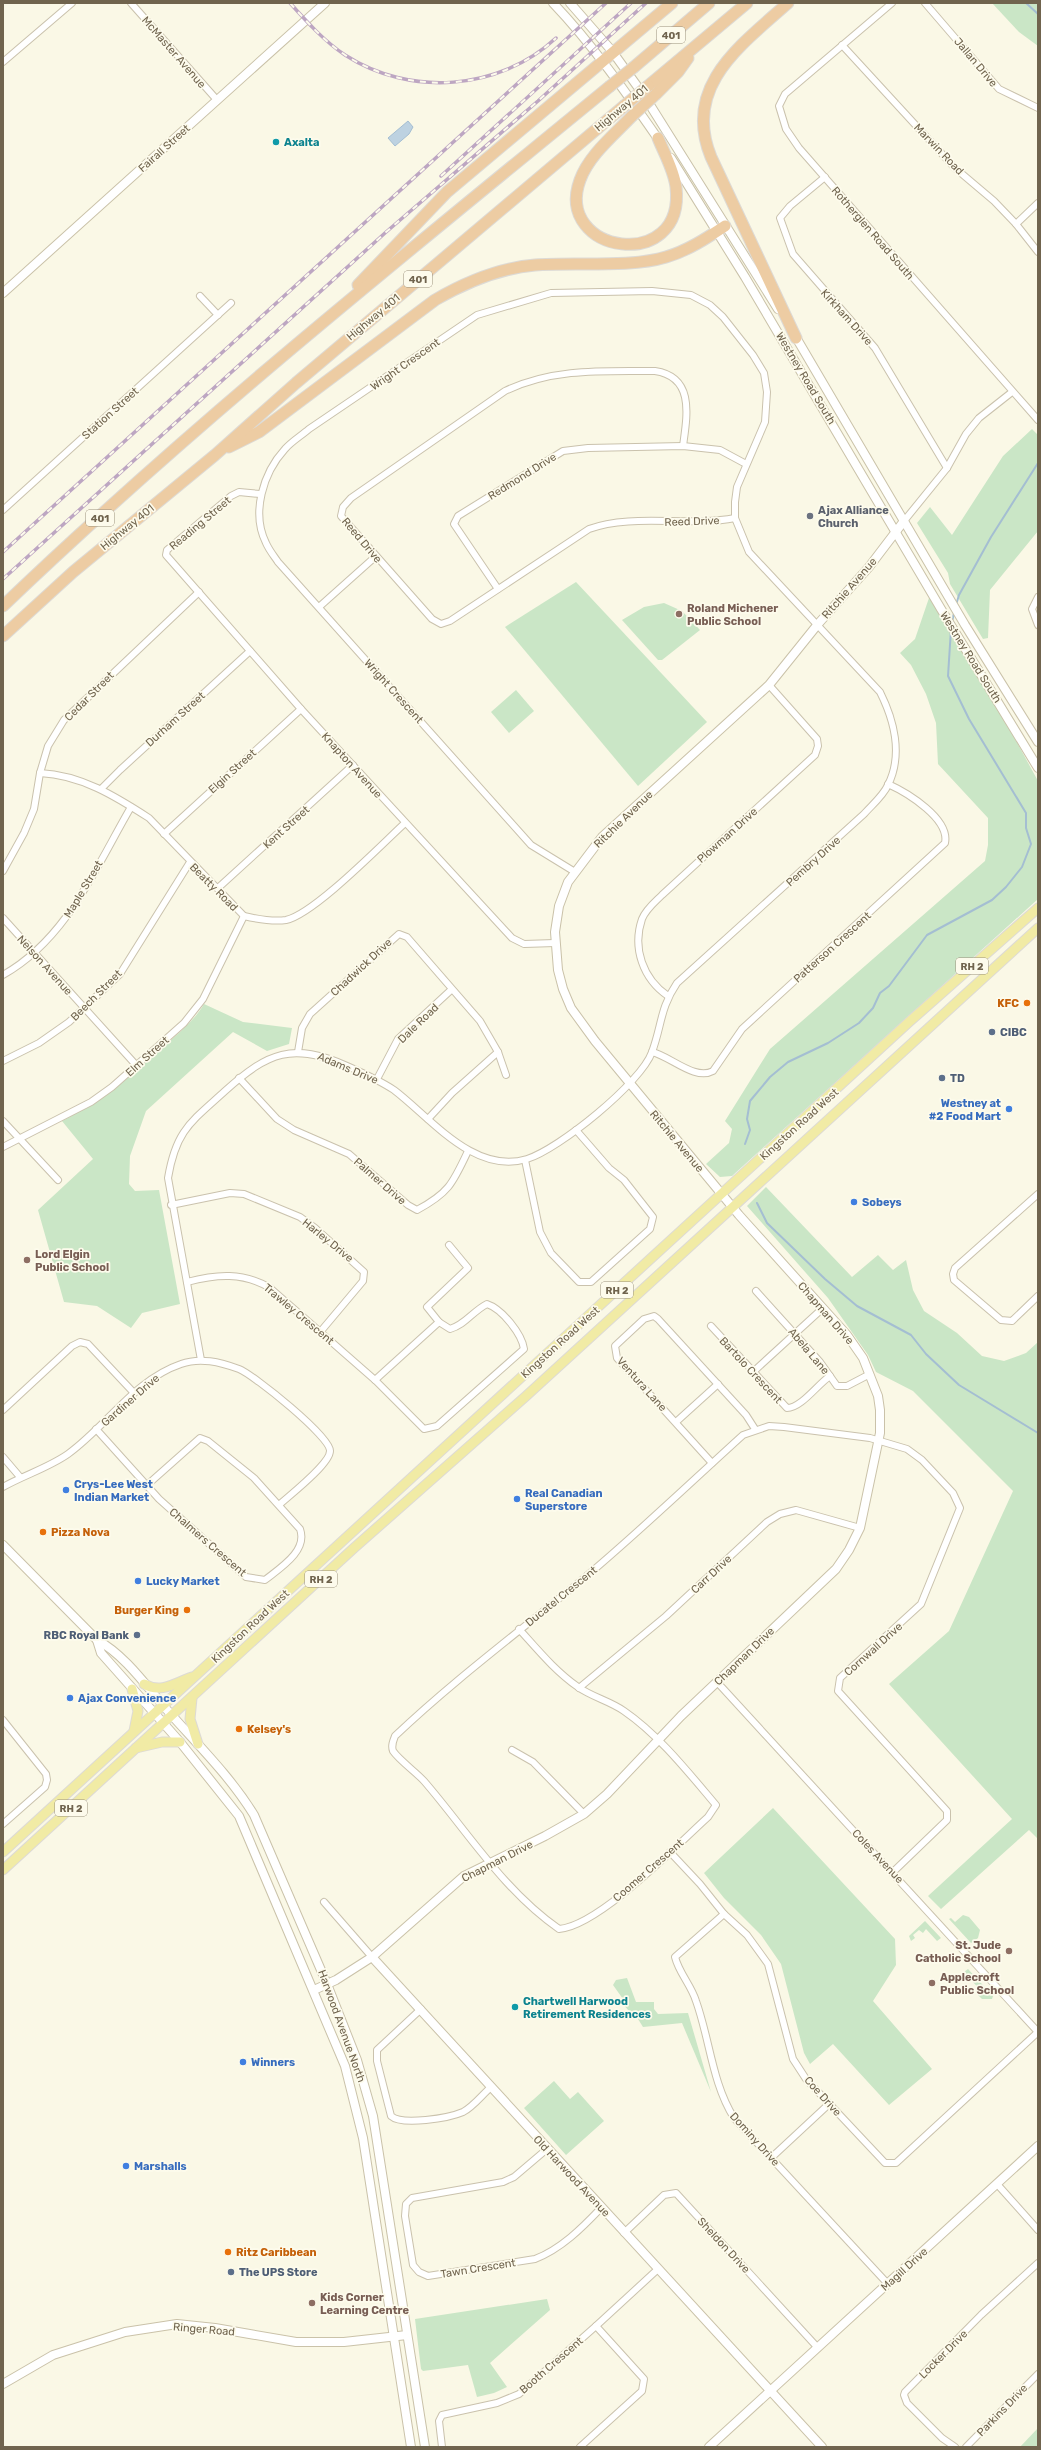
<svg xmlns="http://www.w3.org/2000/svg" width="1041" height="2450" font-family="Rubik,sans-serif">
<rect width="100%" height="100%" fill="#faf8e6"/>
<g fill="#cae6c6">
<polygon points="992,3 1038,3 1038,46 1019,32"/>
<polygon points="1032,429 1038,435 1038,531 990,590 988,638 983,639 950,584 948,573 917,523 930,507 952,535 1003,456"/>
<polygon points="576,582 707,722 638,786 505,627"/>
<polygon points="930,595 990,693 1038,781 1038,899 732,1176 720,1177 706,1164 729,1143 732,1129 725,1121 770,1049 985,861 988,845 988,818 938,764 936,723 926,694 911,665 900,653 915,639"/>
<polygon points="664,603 682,611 700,630 662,660 658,660 622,620 644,607"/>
<polygon points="516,690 534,711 509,733 491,712"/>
<path d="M204,1004L243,1022L292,1028L289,1044L267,1051L233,1032L146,1111L130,1156L129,1184L135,1191L159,1190L180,1304L142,1313L131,1328L97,1306L64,1302L38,1210L93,1159L62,1121C105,1099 129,1078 164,1046C179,1033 194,1021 204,1004Z"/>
<polygon points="766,1187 852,1277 878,1255 893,1270 906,1260 913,1290 924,1311 957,1333 982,1356 1004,1361 1026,1353 1038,1342 1038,1839 1029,1830 941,1909 928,1896 1012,1819 889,1684 949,1631 1013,1491 913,1391 876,1372 868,1355 828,1298 747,1206"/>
<polygon points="773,1808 895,1939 896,1965 873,2001 932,2069 889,2105 833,2044 810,2064 804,2053 781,1964 761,1935 724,1898 704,1873"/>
<polygon points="963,1915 969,1917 980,1930 978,1938 971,1943 949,1919 951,1918 955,1922"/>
<polygon points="925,1921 941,1938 937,1941 926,1929 923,1933 919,1930 913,1935 915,1938 911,1941 909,1936"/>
<polygon points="968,1969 993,1996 992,1999 982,1999 978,1995 982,1992 964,1972"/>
<polygon points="627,1978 636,2002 654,2002 654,2009 658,2014 688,2013 711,2092 682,2023 643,2027 638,2019 629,2015 629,2011 622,2003 623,1999 613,1985 616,1980"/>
<polygon points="554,2081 570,2099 578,2092 604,2121 566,2155 524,2108"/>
<polygon points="547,2299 550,2310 490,2363 507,2387 494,2393 477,2397 468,2365 423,2371 421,2369 415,2319"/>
<polygon points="1038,2428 1038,2447 1020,2447"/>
</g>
<polygon fill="#bdd2e1" stroke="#a4bed2" points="408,121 413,127 409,134 395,146 388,138"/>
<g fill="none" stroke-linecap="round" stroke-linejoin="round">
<g stroke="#a4bed2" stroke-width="2">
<polyline points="1026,3 1038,14"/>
<polyline points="956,605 959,595 991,537 1038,463"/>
<polyline points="952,622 954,613"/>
<polyline points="745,1144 750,1130 747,1119 750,1101 770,1077 788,1062 828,1043 859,1023 873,1008 880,993 889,986 927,935 992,900 1006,887 1022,867 1031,844 1026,828 1026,813 969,719 948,676 951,629"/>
<polyline points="757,1203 767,1223 825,1279 857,1306 911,1335 926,1354 959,1385 1038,1433"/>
</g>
<g stroke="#cac2ad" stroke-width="8">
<g id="street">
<polyline points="131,3 217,100"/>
<polyline points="892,3 785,94 779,106 786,129 799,148 1038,420"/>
<polyline points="925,3 999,89 1038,108"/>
<polyline points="842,45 955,168 994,201 1016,224 1038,252"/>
<polyline points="3,62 72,3"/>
<polyline points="825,177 790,206 780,218 793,254 875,348 947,468"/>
<polyline points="1016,224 1038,203"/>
<polyline points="200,296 218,315"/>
<path d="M683,446C687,416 695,377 655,371C603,371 553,368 505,391L351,498L343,507L341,516L432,619L441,624L450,621L589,529C632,513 688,527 735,518"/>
<polyline points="260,494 239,492 231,496 167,550 166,555 301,709 512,938 524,944 555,943"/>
<polyline points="3,510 231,303"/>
<polyline points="904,521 947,468 966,434 979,418 1012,392"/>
<polyline points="498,589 454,524 458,516 563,451 588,448 683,446 720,450 746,464"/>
<polyline points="1038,597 1032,609 1038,625"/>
<polyline points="319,607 375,557"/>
<path d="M40,773C81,775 115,796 149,818L244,916C257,919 273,922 286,920C314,914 381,845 405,823"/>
<polyline points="102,788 120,770 250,651"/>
<polyline points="164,834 301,709"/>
<polyline points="3,871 24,833 34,809 40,773 48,746 64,720 199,592"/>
<polyline points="218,888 353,765"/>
<polyline points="3,918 136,1065"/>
<path d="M3,975C67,939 96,867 131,807"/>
<path d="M668,996C643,979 632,948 642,919C646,909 655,902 662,895L815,755L818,746L817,739L769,685"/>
<polyline points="298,1052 302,1028 310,1014 399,934 407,937 480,1021 498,1052 506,1075"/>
<path d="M652,1052C670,1056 695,1081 713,1071L742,1029L945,843C950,819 908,793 888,784"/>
<polyline points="3,1061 39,1043 69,1022 120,974 190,862"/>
<path d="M239,1078L277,1119L294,1130L349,1154L408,1205L417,1210C449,1193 453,1183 468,1151"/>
<polyline points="377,1079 398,1039 451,990"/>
<polyline points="428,1119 452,1093 498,1052"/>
<polyline points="3,1121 58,1180"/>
<polyline points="3,1147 91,1102 112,1087 184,1023 203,999 244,916"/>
<polyline points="525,1160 540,1232 551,1253 579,1282 591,1282 650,1229 653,1217 624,1180 609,1168 576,1130"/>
<polyline points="1038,1194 955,1268 953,1274 954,1280 1001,1320 1012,1321 1038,1296"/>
<polyline points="171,1205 230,1193 244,1194 300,1217 315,1228 364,1272 363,1281 321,1331"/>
<path d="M187,1282C217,1274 243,1272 270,1288L375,1380L424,1429L437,1426L524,1349C522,1334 502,1309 487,1304C473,1311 465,1325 450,1329L439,1322L427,1307L468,1268L449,1245"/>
<polyline points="756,1291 820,1362 837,1386 847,1386 870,1374"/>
<path d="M711,1326L787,1408C801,1408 817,1385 830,1376"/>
<path d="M201,1360L168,1178C176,1130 191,1122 225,1091C268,1052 293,1042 347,1066C363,1073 379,1080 394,1090C431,1118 474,1175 527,1159C559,1149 641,1083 652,1052C662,1025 660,1008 677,983L864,814C872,805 883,796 888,785C903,755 894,720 880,692L749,552L735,518V502L737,487L765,422L767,392L764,373L753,355L723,317L710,305L691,295L652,291L551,293L477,315L309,429C301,436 292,441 285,449C263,473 251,513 266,543C269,550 274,556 278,562L531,845L575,872"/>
<polyline points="753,1372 823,1308"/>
<polyline points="375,1380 439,1322"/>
<polyline points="3,1410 72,1346 80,1342 88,1344 134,1393"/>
<polyline points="676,1422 718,1384"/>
<path d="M96,1429L159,1499L246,1577L265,1580C280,1568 308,1551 300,1529L254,1478L208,1441L200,1438L146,1486"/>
<polyline points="3,1457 20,1477"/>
<polyline points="712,1463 617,1358 615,1346 644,1319 654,1316 658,1319 746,1415 755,1429"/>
<path d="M3,1487C24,1475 48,1468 68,1454C107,1426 134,1380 181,1364C200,1357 220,1362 239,1369C254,1375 331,1437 330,1451C330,1464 290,1495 279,1505"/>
<path d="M519,1629C538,1650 555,1671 578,1687C592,1697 610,1701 624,1711C659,1735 688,1772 716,1805L708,1817C677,1845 599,1926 559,1929C503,1890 468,1832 424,1781C416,1772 399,1760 393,1751C391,1746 393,1741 395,1736C454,1680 520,1631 583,1579C638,1533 690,1483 743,1435L769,1426L784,1427L870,1438L907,1449L922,1460L953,1493L960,1508L921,1604L840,1678L838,1691L947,1811V1820L893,1872"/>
<polyline points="717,1682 1038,2032"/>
<polyline points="579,1688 666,1616 767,1522 780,1514 796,1510 860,1528"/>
<polyline points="3,1720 46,1774 47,1780 45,1787 3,1824"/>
<polyline points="512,1750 533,1762 584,1814"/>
<polyline points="670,1852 700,1884 724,1914 747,1935 768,1964 793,2059 806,2079 885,2163 896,2163 1038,2032"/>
<polyline points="324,1902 372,1957"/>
<path d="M724,1914L675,1957C679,1973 691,1985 696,2001C710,2040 712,2083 734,2118L887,2283"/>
<path d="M421,2009L377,2050V2061L391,2116C402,2126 449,2118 463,2112C473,2107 482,2095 491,2087"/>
<path d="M547,2149L514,2177L503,2182L412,2198L406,2204L405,2216L413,2265L419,2272L428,2276L535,2259C561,2249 582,2228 601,2208"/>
<polyline points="772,2157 829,2104"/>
<polyline points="997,2184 1038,2230"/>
<polyline points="624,2233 664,2195 676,2193 818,2348"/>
<polyline points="596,2326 658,2269"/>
<polyline points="442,2447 439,2421 442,2415 497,2403 519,2394 596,2326 644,2379 642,2391 580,2447"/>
<polyline points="955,2447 942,2438 907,2403 904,2395 905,2392 981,2315 1038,2263"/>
<polyline points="966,2447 1038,2374"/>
</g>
</g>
<g stroke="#cac2a9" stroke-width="10">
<g id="secondary">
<path d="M553,3C594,46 627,94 661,143"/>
<polyline points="570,3 612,51 645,97 778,309"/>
<polyline points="671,158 745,277 941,609 1038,768"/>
<polyline points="3,293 325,3"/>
<polyline points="794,334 965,625 1038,742"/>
<path d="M3,1545L97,1640C125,1655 147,1687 168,1711C198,1745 230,1776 254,1815L327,1984L357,2060L373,2116L425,2447"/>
<polyline points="97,1640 101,1653 180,1742 239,1816 345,2066 363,2138 411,2447"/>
<polyline points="372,1957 822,2447"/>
<polyline points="314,1990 336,1980 372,1957 464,1876 545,1836 584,1814 607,1794 681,1716 836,1569 849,1550 860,1528 880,1433 880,1410 878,1396 863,1358 847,1335 739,1215 595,1041 571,1008 563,989 558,970 555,932 559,906 568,882 602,837 769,685 818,624 869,567 904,521"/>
<polyline points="3,2384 53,2355 125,2332 177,2324 215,2328 296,2342 344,2342 407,2335"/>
<polyline points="709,2447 1038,2146"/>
</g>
</g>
<g stroke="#dddad5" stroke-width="11">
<g id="primary">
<path d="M144,1684C161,1694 175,1683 192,1677"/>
<polyline points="132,1689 138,1711 134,1731"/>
<polyline points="192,1698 190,1719 198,1744"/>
<polyline points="136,1748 162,1742 180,1742"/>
<polyline points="3,1852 909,1022 1038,908"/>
<polyline points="3,1870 354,1548 525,1397 1038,928"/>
</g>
</g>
<g stroke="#dddad5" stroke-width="13">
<g id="highway">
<path d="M788,3C741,45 682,86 711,157L796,338"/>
<polyline points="634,67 709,3"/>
<polyline points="648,86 747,3"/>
<polyline points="656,94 678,72 688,58"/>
<path d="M632,116C614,135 589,155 580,180C553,254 686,274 676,187C674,170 664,153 658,138"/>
<polyline points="358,285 447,192 672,3"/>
<path d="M229,447L259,432L435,300C466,282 500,268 535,265C574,262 630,268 666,257C687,251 707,238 725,226"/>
<path d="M3,606C195,422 403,256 609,87"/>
<polyline points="3,636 73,572 215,455 296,383 624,106"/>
</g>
</g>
<use href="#street" stroke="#fff" stroke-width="6"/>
<use href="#secondary" stroke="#fff" stroke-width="8"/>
<use href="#primary" stroke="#f1eba5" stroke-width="9"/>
<use href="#highway" stroke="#edcca3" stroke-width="11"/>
<g stroke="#bda6c2" stroke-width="3.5">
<g id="rail">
<path d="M290,3C307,22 324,41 345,55C410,97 499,91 556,38"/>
<polyline points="441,176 631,3"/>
<polyline points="3,552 606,3"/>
<polyline points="3,579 385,233 538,101 646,3"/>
</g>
</g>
<use href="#rail" stroke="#fdfbec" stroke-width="2" stroke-dasharray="6" stroke-linecap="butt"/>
<g stroke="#dddad5" stroke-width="13" stroke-linecap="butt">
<g id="highway-bridge">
<polyline points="609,87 634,67"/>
<polyline points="624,106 648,86"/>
<polyline points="632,116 656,94"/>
</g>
</g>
<use href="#highway-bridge" stroke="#edcca3" stroke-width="11"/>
</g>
<g fill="#0f9aa8" stroke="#fdfbec" stroke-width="1.5">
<circle cx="276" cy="142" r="4"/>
<circle cx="515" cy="2007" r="4"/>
</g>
<circle fill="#6b7280" stroke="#fdfbec" stroke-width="1.5" cx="810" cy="516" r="4"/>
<g fill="#8d6e63" stroke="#fdfbec" stroke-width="1.5">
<circle cx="679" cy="614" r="4"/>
<circle cx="27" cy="1260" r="4"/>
<circle cx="1009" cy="1951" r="4"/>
<circle cx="932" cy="1983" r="4"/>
<circle cx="312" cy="2303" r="4"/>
</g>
<g fill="#e8710a" stroke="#fdfbec" stroke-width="1.5">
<circle cx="1027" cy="1003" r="4"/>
<circle cx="43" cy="1532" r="4"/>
<circle cx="187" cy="1610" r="4"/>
<circle cx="239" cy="1729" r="4"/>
<circle cx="228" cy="2252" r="4"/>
</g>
<g fill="#5c6f8a" stroke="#fdfbec" stroke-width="1.5">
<circle cx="992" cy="1032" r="4"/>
<circle cx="942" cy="1078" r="4"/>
<circle cx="137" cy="1635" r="4"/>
<circle cx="231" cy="2272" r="4"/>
</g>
<g fill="#3f7fe0" stroke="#fdfbec" stroke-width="1.5">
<circle cx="1009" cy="1109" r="4"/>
<circle cx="854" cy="1202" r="4"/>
<circle cx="66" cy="1490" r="4"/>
<circle cx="517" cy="1499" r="4"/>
<circle cx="138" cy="1581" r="4"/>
<circle cx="70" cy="1698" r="4"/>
<circle cx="243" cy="2062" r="4"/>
<circle cx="126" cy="2166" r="4"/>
</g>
<g text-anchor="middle" stroke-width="3.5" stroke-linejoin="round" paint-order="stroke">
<g fill="#fdfbec" stroke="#9a917d" stroke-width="1">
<rect x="657" y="27" width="28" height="16" rx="3"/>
<rect x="404" y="271" width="28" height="16" rx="3"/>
<rect x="86" y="510" width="28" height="16" rx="3"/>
<rect x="956" y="958" width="32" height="16" rx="3"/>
<rect x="601" y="1282" width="32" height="16" rx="3"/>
<rect x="305" y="1571" width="32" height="16" rx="3"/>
<rect x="55" y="1800" width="32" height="16" rx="3"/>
</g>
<g font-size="10" font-weight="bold" fill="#70644e">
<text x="671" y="39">401</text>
<text x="418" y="283">401</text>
<text x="100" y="522">401</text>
<text x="972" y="970">RH 2</text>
<text x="617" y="1294">RH 2</text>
<text x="321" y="1583">RH 2</text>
<text x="71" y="1812">RH 2</text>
</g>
<g font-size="11" fill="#70644e" stroke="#fdfbec">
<text transform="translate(174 52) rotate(49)" y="4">McMaster Avenue</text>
<text transform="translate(976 62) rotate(50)" y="4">Jallan Drive</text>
<text transform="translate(621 108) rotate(-40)" y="4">Highway 401</text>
<text transform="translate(164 148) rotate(-42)" y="4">Fairall Street</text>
<text transform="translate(939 149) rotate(46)" y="4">Marwin Road</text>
<text transform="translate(873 233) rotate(49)" y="4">Rotherglen Road South</text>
<text transform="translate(373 317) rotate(-40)" y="4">Highway 401</text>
<text transform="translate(847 317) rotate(48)" y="4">Kirkham Drive</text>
<text transform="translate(405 364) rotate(-35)" y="4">Wright Crescent</text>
<text transform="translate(806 378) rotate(59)" y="4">Westney Road South</text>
<text transform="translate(110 413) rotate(-42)" y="4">Station Street</text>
<text transform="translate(522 476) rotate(-32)" y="4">Redmond Drive</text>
<text transform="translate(692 521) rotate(-2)" y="4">Reed Drive</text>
<text transform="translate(200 523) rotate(-40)" y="4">Reading Street</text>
<text transform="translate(127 527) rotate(-39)" y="4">Highway 401</text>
<text transform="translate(362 540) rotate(50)" y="4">Reed Drive</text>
<text transform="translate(849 588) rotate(-49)" y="4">Ritchie Avenue</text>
<text transform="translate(971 657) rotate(58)" y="4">Westney Road South</text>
<text transform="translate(394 691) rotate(48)" y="4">Wright Crescent</text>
<text transform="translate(89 696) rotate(-45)" y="4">Cedar Street</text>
<text transform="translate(175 719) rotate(-42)" y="4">Durham Street</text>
<text transform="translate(352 765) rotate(48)" y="4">Knapton Avenue</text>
<text transform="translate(232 771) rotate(-42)" y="4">Elgin Street</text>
<text transform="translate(623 819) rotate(-44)" y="4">Ritchie Avenue</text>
<text transform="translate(286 827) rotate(-42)" y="4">Kent Street</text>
<text transform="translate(727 835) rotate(-42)" y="4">Plowman Drive</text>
<text transform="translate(813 861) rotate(-42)" y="4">Pembry Drive</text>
<text transform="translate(214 887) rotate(45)" y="4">Beatty Road</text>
<text transform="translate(83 889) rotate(-59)" y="4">Maple Street</text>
<text transform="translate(832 947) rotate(-42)" y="4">Patterson Crescent</text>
<text transform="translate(45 965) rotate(48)" y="4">Nelson Avenue</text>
<text transform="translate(361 967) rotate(-43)" y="4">Chadwick Drive</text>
<text transform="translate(96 995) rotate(-45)" y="4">Beech Street</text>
<text transform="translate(418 1023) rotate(-44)" y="4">Dale Road</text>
<text transform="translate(147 1056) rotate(-42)" y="4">Elm Street</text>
<text transform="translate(348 1068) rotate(23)" y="4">Adams Drive</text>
<text transform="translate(799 1124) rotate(-42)" y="4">Kingston Road West</text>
<text transform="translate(677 1141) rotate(50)" y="4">Ritchie Avenue</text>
<text transform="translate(380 1181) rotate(41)" y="4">Palmer Drive</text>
<text transform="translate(328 1240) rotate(39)" y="4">Harley Drive</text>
<text transform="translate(826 1313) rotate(49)" y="4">Chapman Drive</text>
<text transform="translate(299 1314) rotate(40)" y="4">Trawley Crescent</text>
<text transform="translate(560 1342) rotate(-42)" y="4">Kingston Road West</text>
<text transform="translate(809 1351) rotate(50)" y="4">Abela Lane</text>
<text transform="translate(751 1370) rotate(47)" y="4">Bartolo Crescent</text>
<text transform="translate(642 1384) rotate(48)" y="4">Ventura Lane</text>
<text transform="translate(130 1400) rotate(-41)" y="4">Gardiner Drive</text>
<text transform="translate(208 1542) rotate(41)" y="4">Chalmers Crescent</text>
<text transform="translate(711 1574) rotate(-43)" y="4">Carr Drive</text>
<text transform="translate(561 1596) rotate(-39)" y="4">Ducatel Crescent</text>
<text transform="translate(250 1626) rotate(-43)" y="4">Kingston Road West</text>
<text transform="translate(873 1649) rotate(-42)" y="4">Cornwall Drive</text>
<text transform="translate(744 1656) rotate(-44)" y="4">Chapman Drive</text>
<text transform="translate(878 1856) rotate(47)" y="4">Coles Avenue</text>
<text transform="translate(497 1861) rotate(-27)" y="4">Chapman Drive</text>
<text transform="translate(648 1870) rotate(-41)" y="4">Coomer Crescent</text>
<text transform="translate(342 2026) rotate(70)" y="4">Harwood Avenue North</text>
<text transform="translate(823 2096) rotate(48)" y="4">Coe Drive</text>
<text transform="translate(755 2139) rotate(48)" y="4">Dominy Drive</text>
<text transform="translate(572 2176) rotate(47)" y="4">Old Harwood Avenue</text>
<text transform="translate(724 2245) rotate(47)" y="4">Sheldon Drive</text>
<text transform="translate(478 2268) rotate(-9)" y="4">Tawn Crescent</text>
<text transform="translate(904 2269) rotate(-42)" y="4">Magill Drive</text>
<text transform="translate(204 2329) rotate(5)" y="4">Ringer Road</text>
<text transform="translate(943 2354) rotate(-45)" y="4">Locker Drive</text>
<text transform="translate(551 2365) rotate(-41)" y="4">Booth Crescent</text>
<text transform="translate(1002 2410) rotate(-46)" y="4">Parkins Drive</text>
</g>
<g font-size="11" font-weight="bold" fill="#0d838f" stroke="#fdfbec" text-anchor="start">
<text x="284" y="146">Axalta</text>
<text x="523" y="2005">Chartwell Harwood<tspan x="523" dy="13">Retirement Residences</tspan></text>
</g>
<g font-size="11" font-weight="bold" fill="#5b616d" stroke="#fdfbec" text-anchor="start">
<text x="818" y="514">Ajax Alliance<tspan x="818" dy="13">Church</tspan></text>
</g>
<g font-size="11" font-weight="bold" fill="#785e54" stroke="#fdfbec" text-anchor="start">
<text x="687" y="612">Roland Michener<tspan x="687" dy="13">Public School</tspan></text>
<text x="35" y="1258">Lord Elgin<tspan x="35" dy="13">Public School</tspan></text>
<text x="1001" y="1949" text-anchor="end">St. Jude<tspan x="1001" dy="13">Catholic School</tspan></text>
<text x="940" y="1981">Applecroft<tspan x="940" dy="13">Public School</tspan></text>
<text x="320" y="2301">Kids Corner<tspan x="320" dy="13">Learning Centre</tspan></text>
</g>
<g font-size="11" font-weight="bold" fill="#c56008" stroke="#fdfbec" text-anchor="start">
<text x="1019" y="1007" text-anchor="end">KFC</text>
<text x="51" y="1536">Pizza Nova</text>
<text x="179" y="1614" text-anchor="end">Burger King</text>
<text x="247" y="1733">Kelsey's</text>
<text x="236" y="2256">Ritz Caribbean</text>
</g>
<g font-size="11" font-weight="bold" fill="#4e5e75" stroke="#fdfbec" text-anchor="start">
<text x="1000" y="1036">CIBC</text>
<text x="950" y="1082">TD</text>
<text x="129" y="1639" text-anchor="end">RBC Royal Bank</text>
<text x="239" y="2276">The UPS Store</text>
</g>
<g font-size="11" font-weight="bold" fill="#366cbe" stroke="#fdfbec" text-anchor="start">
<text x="1001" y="1107" text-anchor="end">Westney at<tspan x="1001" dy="13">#2 Food Mart</tspan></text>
<text x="862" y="1206">Sobeys</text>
<text x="74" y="1488">Crys-Lee West<tspan x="74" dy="13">Indian Market</tspan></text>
<text x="525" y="1497">Real Canadian<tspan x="525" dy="13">Superstore</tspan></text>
<text x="146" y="1585">Lucky Market</text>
<text x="78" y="1702">Ajax Convenience</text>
<text x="251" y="2066">Winners</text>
<text x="134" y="2170">Marshalls</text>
</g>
</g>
<rect width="1041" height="2450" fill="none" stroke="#70644e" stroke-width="8"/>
</svg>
